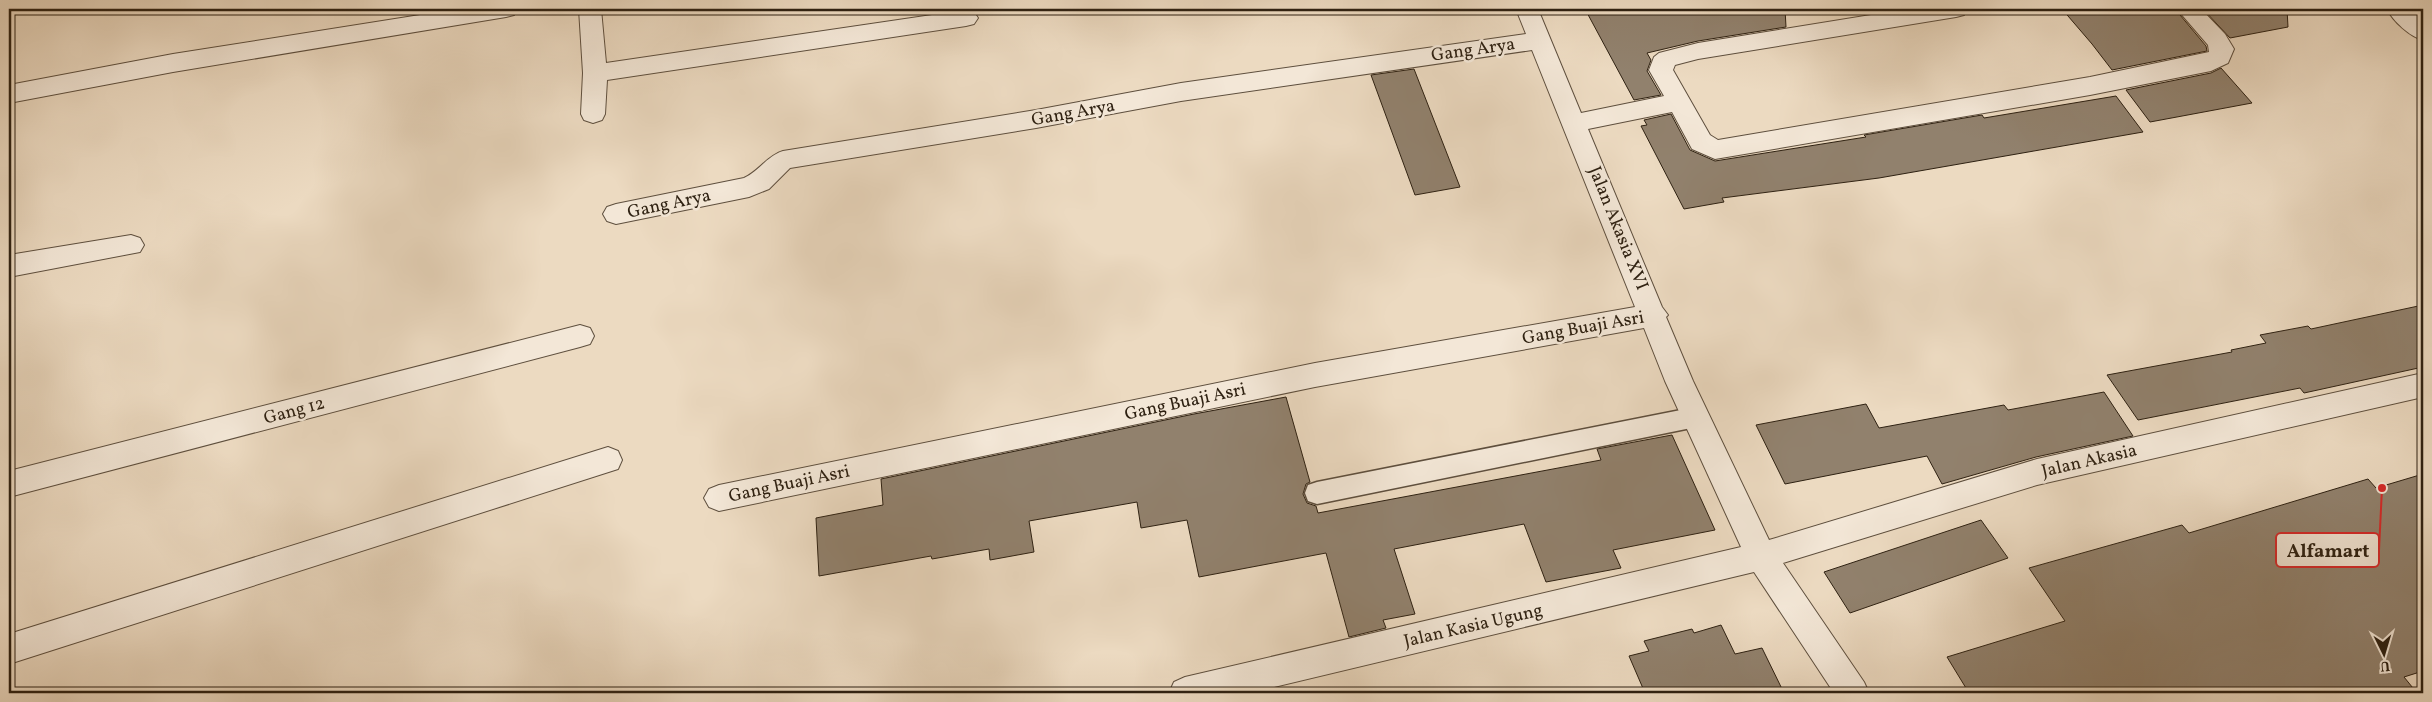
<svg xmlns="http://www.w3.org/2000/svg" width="2432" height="702" font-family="Vollkorn,serif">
<rect width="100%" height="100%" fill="#ecdac1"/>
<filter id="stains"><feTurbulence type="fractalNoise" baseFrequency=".004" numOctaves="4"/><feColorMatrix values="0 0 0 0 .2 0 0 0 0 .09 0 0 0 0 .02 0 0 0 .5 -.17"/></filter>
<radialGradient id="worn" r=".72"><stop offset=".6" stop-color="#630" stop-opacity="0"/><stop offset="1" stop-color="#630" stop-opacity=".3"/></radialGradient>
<g fill="#91816d" stroke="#2e2112">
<polygon points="1585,9 1785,9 1786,27 1698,41 1647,53 1651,60 1647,71 1661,95 1634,100"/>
<polygon points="2062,9 2175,9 2206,46 2207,51 2112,70 2092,44"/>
<polygon points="2203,9 2287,9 2288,27 2230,38"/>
<polygon points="2221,68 2252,103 2150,122 2126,90 2211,73"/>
<polygon points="1414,69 1460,187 1415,195 1371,75"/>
<polygon points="2116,96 2143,132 1879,178 1722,198 1724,202 1684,209 1641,126 1647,125 1644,120 1671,114 1690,150 1715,161 1866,137 1864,135 1982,115 1984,118"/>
<polygon points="2423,305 2423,367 2304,393 2300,388 2138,420 2107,375 2232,352 2231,350 2266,343 2260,335 2308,326 2311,329"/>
<polygon points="2104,392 2133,436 2036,457 1942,484 1927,456 1785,484 1756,425 1866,404 1879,428 2004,405 2008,410"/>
<polygon points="1286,397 1310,482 1306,484 1303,494 1307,503 1316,506 1318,513 1601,460 1597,449 1672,435 1715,530 1613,550 1621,568 1546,582 1524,524 1394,549 1415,614 1383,620 1386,628 1349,637 1326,553 1199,577 1187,520 1141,528 1137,502 1029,521 1034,552 990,560 989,549 932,559 931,556 819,576 816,518 883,505 881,479 1194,414"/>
<polygon points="2423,474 2423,671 2404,677 2417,693 1969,693 1947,657 2065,621 2029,568 2182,525 2189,533 2368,479 2376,488"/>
<polygon points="1981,520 2008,558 1850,613 1824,572"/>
<polygon points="1721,625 1735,654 1762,648 1784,693 1645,693 1629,656 1649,651 1644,641 1692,629 1694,633"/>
</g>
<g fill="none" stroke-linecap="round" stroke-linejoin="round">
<g stroke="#5e4f3e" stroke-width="3">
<polygon id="service" points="1696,407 1704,410 1708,417 1704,424 1696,427 1317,504 1308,501 1305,493 1308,485 1317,482"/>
</g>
<g stroke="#5e4f3e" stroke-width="2">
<g id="minor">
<polygon points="458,9 517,9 514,15 506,17 173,72 9,103 9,85 173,54"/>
<polygon points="579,9 601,9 606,63 966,10 974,12 978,18 974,24 966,26 607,80 605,114 602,120 593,123 584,120 581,114 583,73"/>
<path d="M1516,9H1538L1581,113L1664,96L1649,70L1654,57L1659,53L1698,43L1908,9H1967L1964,15L1956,17L1698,59L1675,65L1673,70L1710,135L1718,140L2090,77L2209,52L2208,45L2177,9H2201L2225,34L2234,49L2228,63L2211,71L2090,95L1715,159L1692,149L1672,112L1588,129L1662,307L1668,315L1666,317L1693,381L1769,540L2037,459L2423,373V397L2037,485L1783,563L1864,682L1869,693H1834L1754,572L1249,693H1169L1174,682L1185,677L1741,547L1665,381L1644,328L1315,387L719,511L709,507L704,498L709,489L719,485L1315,363L1635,307L1532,50L1181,101L1036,128L790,168L769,189L749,197L616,224L607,221L603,214L607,207L616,204L744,178C759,171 767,156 783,151L1036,110L1181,83L1526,34Z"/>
<path d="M2387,9H2412L2423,19V40C2410,37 2393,21 2387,9Z"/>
<polygon points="131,235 140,238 144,245 140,252 9,277 9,255"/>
<polygon points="580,325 590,328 594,336 590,344 580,347 9,497 9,471"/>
<polygon points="608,447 618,451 622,460 618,469 9,664 9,634"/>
</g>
</g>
<use href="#service" fill="#f3e7d7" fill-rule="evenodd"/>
<use href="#minor" fill="#f3e7d7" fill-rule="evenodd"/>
</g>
<g text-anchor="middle" stroke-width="5" stroke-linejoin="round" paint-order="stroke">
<g font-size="18" fill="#2e2112" stroke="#f3e7d7">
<text transform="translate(1473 49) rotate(-8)" y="6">Gang Arya</text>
<text transform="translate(1073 112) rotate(-10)" y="6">Gang Arya</text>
<text transform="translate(669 203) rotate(-12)" y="6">Gang Arya</text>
<text transform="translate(1619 228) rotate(68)" y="6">Jalan Akasia XVI</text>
<text transform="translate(1583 327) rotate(-10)" y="6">Gang Buaji Asri</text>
<text transform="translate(1185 401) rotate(-12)" y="6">Gang Buaji Asri</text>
<text transform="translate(294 410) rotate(-15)" y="6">Gang 12</text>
<text transform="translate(2089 460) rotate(-13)" y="6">Jalan Akasia</text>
<text transform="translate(789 483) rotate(-12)" y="6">Gang Buaji Asri</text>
<text transform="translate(1473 625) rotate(-13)" y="6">Jalan Kasia Ugung</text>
</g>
</g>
<path fill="none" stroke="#d62828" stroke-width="2" d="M2382 488L2379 550"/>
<circle fill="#d62828" stroke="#f3e7d7" stroke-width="2" cx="2382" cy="488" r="5"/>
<rect fill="#f3e7d7" stroke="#d62828" stroke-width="2" x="2276" y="533" width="103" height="34" rx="5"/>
<g font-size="19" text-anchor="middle" font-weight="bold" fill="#2e2112">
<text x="2328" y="557">Alfamart</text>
</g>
<rect width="2432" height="702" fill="none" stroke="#ecdac1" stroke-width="30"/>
<rect x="10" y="10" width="2412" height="682" fill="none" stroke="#2e2112" stroke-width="2.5"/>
<rect x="15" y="15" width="2402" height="672" fill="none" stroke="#2e2112"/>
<g transform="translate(2384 654) rotate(175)" stroke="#f3e7d7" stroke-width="4" paint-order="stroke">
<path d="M0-4L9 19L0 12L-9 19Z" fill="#2e2112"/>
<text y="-8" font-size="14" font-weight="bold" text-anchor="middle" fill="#2e2112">U</text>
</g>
<rect width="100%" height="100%" filter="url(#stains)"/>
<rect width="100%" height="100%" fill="url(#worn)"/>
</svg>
